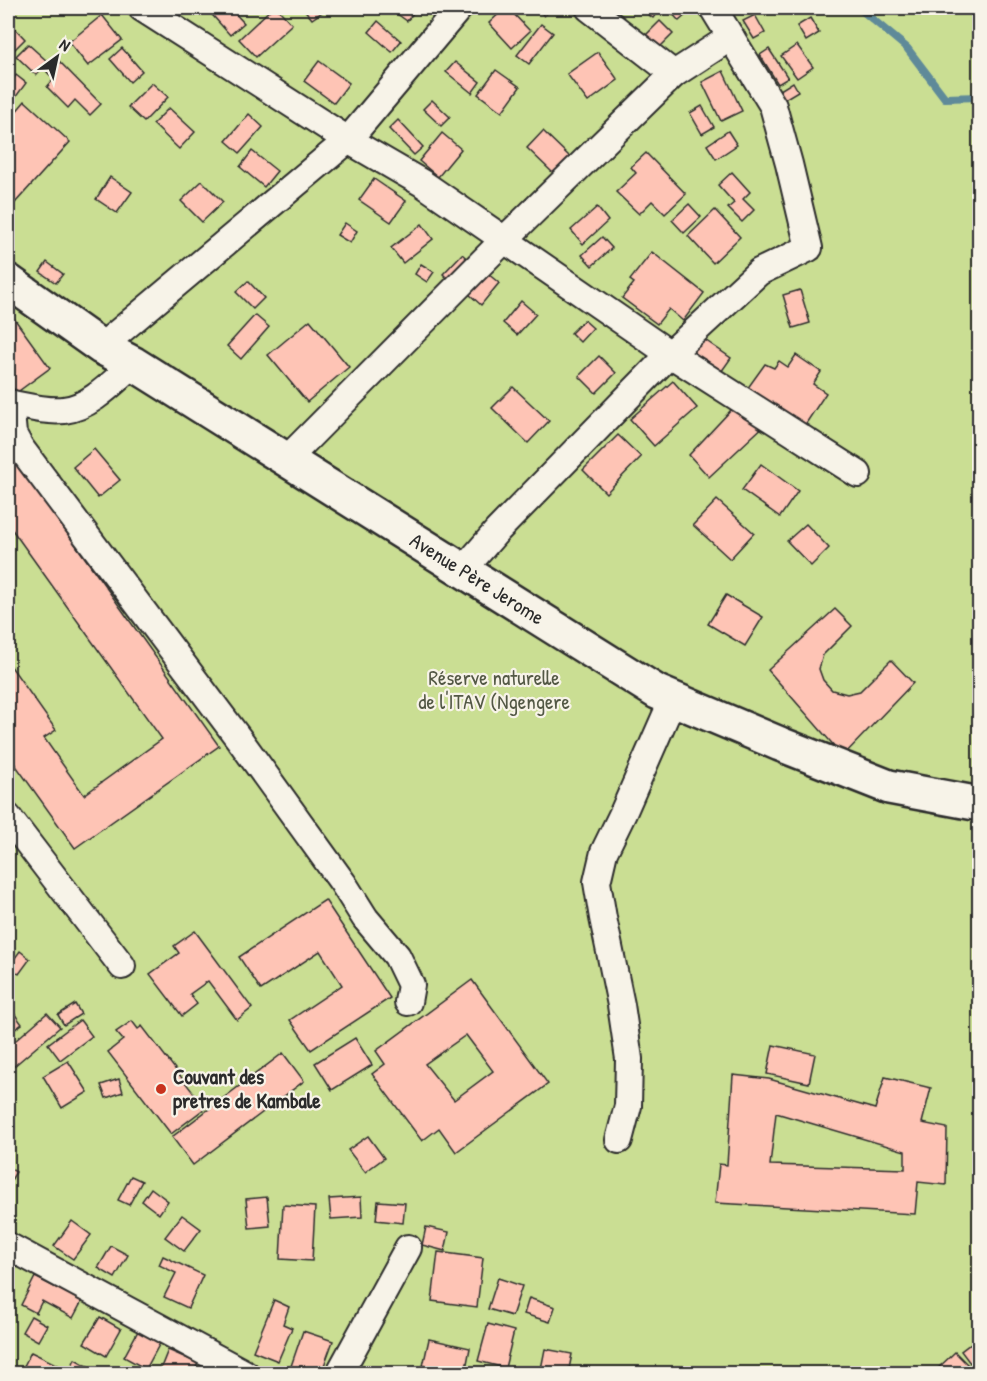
<svg xmlns="http://www.w3.org/2000/svg" width="987" height="1381" font-family="'Patrick Hand',sans-serif">
<rect width="100%" height="100%" fill="#f7f3e8"/>
<filter id="ink" filterUnits="userSpaceOnUse"><feTurbulence type="fractalNoise" baseFrequency=".0167" numOctaves="2"/><feDisplacementMap in="SourceGraphic" scale="12" xChannelSelector="R" yChannelSelector="G"/><feConvolveMatrix kernelMatrix="1 2 1 2 8 2 1 2 1" color-interpolation-filters="sRGB"/></filter>
<g filter="url(#ink)">
<rect fill="#cade93" stroke="#7a845f" stroke-width="1.5" x="8" y="8" width="971" height="1365"/>
<g fill="none" stroke-linecap="round" stroke-linejoin="round">
<polyline stroke="#5f8a99" stroke-width="8" points="859,8 907,48 945,98 980,97"/>
</g>
<g fill="#fec4b5" stroke="#2b2b2b" stroke-width="1.5" fill-rule="evenodd">
<polygon points="206,8 230,8 244,23 230,35"/>
<polygon points="272,8 277,8 292,24 256,57 239,39"/>
<polygon points="303,8 328,8 312,19"/>
<polygon points="396,8 417,8 407,21 393,11"/>
<polygon points="505,8 508,8 530,31 512,48 489,23"/>
<polygon points="537,8 553,8 544,16"/>
<polygon points="639,8 661,8 653,18"/>
<polygon points="673,8 683,8 688,13 679,21 670,11"/>
<polygon points="102,15 122,40 88,66 69,42"/>
<polygon points="755,15 765,33 754,39 743,21"/>
<polygon points="810,18 819,33 806,41 797,26"/>
<polygon points="8,21 25,39 8,56"/>
<polygon points="378,21 401,41 392,52 369,32"/>
<polygon points="660,21 673,34 659,48 646,35"/>
<polygon points="541,24 553,33 529,64 517,55"/>
<polygon points="28,44 48,62 36,75 16,56"/>
<polygon points="797,45 813,67 797,78 781,56"/>
<polygon points="122,48 142,71 130,82 110,59"/>
<polygon points="769,49 788,78 778,84 760,55"/>
<polygon points="598,52 618,80 588,102 567,74"/>
<polygon points="59,61 101,104 90,115 75,100 68,108 47,87 54,79 47,72"/>
<polygon points="319,61 349,83 334,103 304,81"/>
<polygon points="455,62 480,82 472,93 446,72"/>
<polygon points="496,70 520,87 502,112 478,94"/>
<polygon points="723,71 742,111 721,121 702,82"/>
<polygon points="16,75 26,83 15,98 8,92 8,86"/>
<polygon points="793,82 798,91 783,100 777,92"/>
<polygon points="152,83 168,97 144,122 128,107"/>
<polygon points="432,100 450,117 441,126 423,109"/>
<polygon points="25,101 70,142 14,204 8,197 8,121"/>
<polygon points="702,106 714,127 702,134 690,113"/>
<polygon points="169,108 195,132 179,149 153,124"/>
<polygon points="249,114 263,127 240,153 226,141"/>
<polygon points="398,120 423,147 414,155 389,129"/>
<polygon points="543,131 570,157 553,173 527,148"/>
<polygon points="728,131 737,145 716,159 707,145"/>
<polygon points="442,133 461,149 438,177 419,161"/>
<polygon points="252,151 277,171 264,187 240,167"/>
<polygon points="646,153 686,194 665,214 652,201 639,214 616,192 636,173 631,167"/>
<polygon points="732,172 750,192 743,199 754,210 742,222 728,208 734,203 718,185"/>
<polygon points="110,177 132,192 117,213 96,199"/>
<polygon points="374,179 406,201 391,222 359,200"/>
<polygon points="202,181 223,202 202,222 181,201"/>
<polygon points="689,204 701,217 684,233 672,220"/>
<polygon points="597,207 608,221 583,244 571,230"/>
<polygon points="715,210 740,237 713,263 688,236"/>
<polygon points="345,223 357,231 350,243 337,235"/>
<polygon points="422,224 433,239 403,263 391,248"/>
<polygon points="602,237 612,248 592,266 582,255"/>
<polygon points="652,252 704,293 683,321 669,309 657,324 622,298 634,283 630,280"/>
<polygon points="462,254 473,264 453,284 443,274"/>
<polygon points="47,262 63,274 56,283 40,272"/>
<polygon points="421,264 434,272 427,282 415,274"/>
<polygon points="487,273 499,283 481,305 469,294"/>
<polygon points="248,281 264,298 253,309 236,292"/>
<polygon points="800,290 810,323 793,328 783,295"/>
<polygon points="521,301 536,314 517,335 503,323"/>
<polygon points="8,310 50,368 16,393 8,381"/>
<polygon points="255,315 269,327 241,359 227,346"/>
<polygon points="310,320 349,367 307,402 268,355"/>
<polygon points="584,320 593,328 580,342 571,333"/>
<polygon points="702,338 731,358 719,375 690,355"/>
<polygon points="796,355 821,372 813,384 826,393 803,428 747,389 765,364 774,368 779,361 788,367"/>
<polygon points="599,356 616,373 596,393 579,376"/>
<polygon points="677,371 768,422 709,477 689,455 732,409"/>
<polygon points="673,381 697,408 654,446 630,419"/>
<polygon points="513,387 549,421 528,443 492,408"/>
<polygon points="618,435 641,457 606,493 583,470"/>
<polygon points="94,449 120,480 98,498 73,467"/>
<polygon points="8,450 219,746 75,848 12,760 8,763 8,662 56,730 44,738 84,795 162,739 8,524"/>
<polygon points="761,464 798,491 780,517 742,490"/>
<polygon points="717,500 754,533 730,559 693,525"/>
<polygon points="806,524 829,548 811,566 787,541"/>
<polygon points="726,595 763,617 745,646 708,624"/>
<polygon points="835,609 852,626 823,655 819,669 823,680 832,690 847,694 860,691 891,660 913,683 843,756 768,670"/>
<polygon points="325,900 390,998 311,1050 290,1020 342,985 320,951 261,990 239,957"/>
<polygon points="195,931 252,1008 237,1020 208,981 190,994 197,1004 182,1016 150,974 179,953 174,946"/>
<polygon points="20,951 30,959 19,974 9,966"/>
<path d="M472,980L548,1084L456,1152L439,1128L422,1141L372,1074L385,1064L376,1051ZM466,1035L493,1071L454,1100L425,1064Z"/>
<polygon points="75,1004 81,1014 64,1025 58,1015"/>
<polygon points="8,1005 22,1024 8,1034"/>
<polygon points="47,1013 60,1027 13,1067 8,1061 8,1047"/>
<polygon points="80,1020 92,1036 60,1060 48,1044"/>
<polygon points="132,1021 138,1029 142,1026 205,1108 171,1134 108,1052 123,1040 116,1032"/>
<polygon points="355,1038 372,1065 332,1090 315,1063"/>
<polygon points="773,1045 815,1054 809,1083 767,1074"/>
<polygon points="283,1053 304,1081 193,1165 172,1137"/>
<polygon points="68,1061 88,1092 62,1108 43,1076"/>
<path d="M733,1075L769,1079L875,1109L885,1077L931,1088L922,1123L947,1128L946,1185L918,1182L915,1214L715,1203L719,1164L727,1165ZM776,1113L905,1151V1169L770,1165Z"/>
<polygon points="119,1079 123,1092 106,1098 101,1085"/>
<polygon points="368,1136 384,1158 365,1172 348,1150"/>
<polygon points="8,1167 16,1172 8,1185"/>
<polygon points="131,1176 142,1181 129,1205 118,1200"/>
<polygon points="151,1188 168,1201 159,1214 142,1201"/>
<polygon points="267,1197 270,1226 249,1228 246,1199"/>
<polygon points="361,1197 362,1217 331,1219 329,1199"/>
<polygon points="378,1201 405,1203 403,1223 376,1220"/>
<polygon points="283,1205 315,1207 312,1261 280,1259"/>
<polygon points="182,1215 201,1229 184,1251 165,1237"/>
<polygon points="72,1221 91,1235 73,1259 54,1246"/>
<polygon points="426,1227 449,1232 445,1251 422,1245"/>
<polygon points="111,1246 128,1255 115,1278 98,1268"/>
<polygon points="438,1252 483,1258 477,1307 432,1301"/>
<polygon points="163,1256 203,1275 188,1308 164,1297 176,1273 159,1265"/>
<polygon points="35,1277 82,1301 73,1318 42,1301 36,1313 21,1305"/>
<polygon points="498,1278 522,1286 512,1316 488,1309"/>
<polygon points="529,1298 555,1307 550,1322 524,1314"/>
<polygon points="274,1300 289,1307 283,1324 292,1328 278,1361 253,1351"/>
<polygon points="31,1316 47,1325 38,1341 22,1332"/>
<polygon points="100,1317 121,1329 106,1356 84,1343"/>
<polygon points="488,1324 514,1331 505,1368 478,1361"/>
<polygon points="138,1331 160,1343 146,1369 124,1357"/>
<polygon points="303,1331 333,1341 321,1374 302,1374 290,1369"/>
<polygon points="978,1338 980,1355 970,1363 961,1351"/>
<polygon points="429,1339 470,1348 465,1374 456,1374 423,1366"/>
<polygon points="545,1349 572,1354 568,1374 540,1374"/>
<polygon points="168,1350 198,1363 193,1374 168,1374 160,1370"/>
<polygon points="31,1352 58,1365 54,1374 20,1374"/>
<polygon points="955,1352 971,1368 966,1374 939,1374 936,1370"/>
<polygon points="75,1359 102,1374 68,1374"/>
</g>
<g fill="none" stroke-linecap="round" stroke-linejoin="round">
<g stroke="#2b2b2b" stroke-width="30">
<g id="minor">
<polyline points="142,8 348,140 422,183 670,354 858,474"/>
<polyline points="589,8 674,74"/>
<polyline points="101,347 348,140 459,8"/>
<path d="M8,403C25,406 46,412 64,410C91,407 114,381 134,364"/>
<polyline points="10,403 13,434 20,447 242,743 343,883 365,918 397,956 411,985 408,1002"/>
<polyline points="287,459 504,240 674,74 731,37"/>
<polyline points="463,570 497,531 670,354 759,272 809,248 789,164 773,106 713,8"/>
<polyline points="8,817 122,966"/>
<polyline points="619,1140 628,1106 629,1059 621,1005 603,918 597,882 604,852 623,813 673,699"/>
<polyline points="8,1246 246,1374"/>
<polyline points="339,1374 408,1248"/>
</g>
</g>
<g stroke="#2b2b2b" stroke-width="38">
<polyline id="tertiary" points="8,281 101,347 134,364 657,692 780,744 889,787 980,804"/>
</g>
<use href="#minor" stroke="#f7f3e8" stroke-width="26"/>
<use href="#tertiary" stroke="#f7f3e8" stroke-width="33"/>
</g>
</g>
<circle fill="#c8321e" stroke="#f7f3e8" stroke-width="2" cx="161" cy="1089" r="6"/>
<g text-anchor="middle" stroke-width="4.5" stroke-linejoin="round" paint-order="stroke">
<g font-size="21" fill="#2b2b2b" stroke="#f7f3e8">
<text transform="translate(477 579) rotate(32)" y="7">Avenue Père Jerome</text>
</g>
<g font-size="21" fill="#535845" stroke="#f7f3e8">
<text x="494" y="685">Réserve naturelle<tspan x="494" dy="24">de l'ITAV (Ngengere</tspan></text>
</g>
<g font-size="21" font-weight="bold" fill="#2b2b2b" stroke="#f7f3e8" text-anchor="start">
<text x="173" y="1084">Couvant des<tspan x="173" dy="24">pretres de Kambale</tspan></text>
</g>
</g>
<rect width="987" height="1381" fill="none" stroke="#f7f3e8" stroke-width="30"/>
<rect x="15" y="15" width="957" height="1351" fill="none" stroke="#2b2b2b" stroke-width="2" filter="url(#ink)"/>
<g transform="translate(57 57) rotate(33)" stroke="#f7f3e8" stroke-width="4.5" paint-order="stroke">
<path d="M0-4.5L10 22L0 15L-10 22Z" fill="#2b2b2b"/>
<text y="-9" font-size="16" font-weight="bold" text-anchor="middle" fill="#2b2b2b">N</text>
</g>
</svg>
